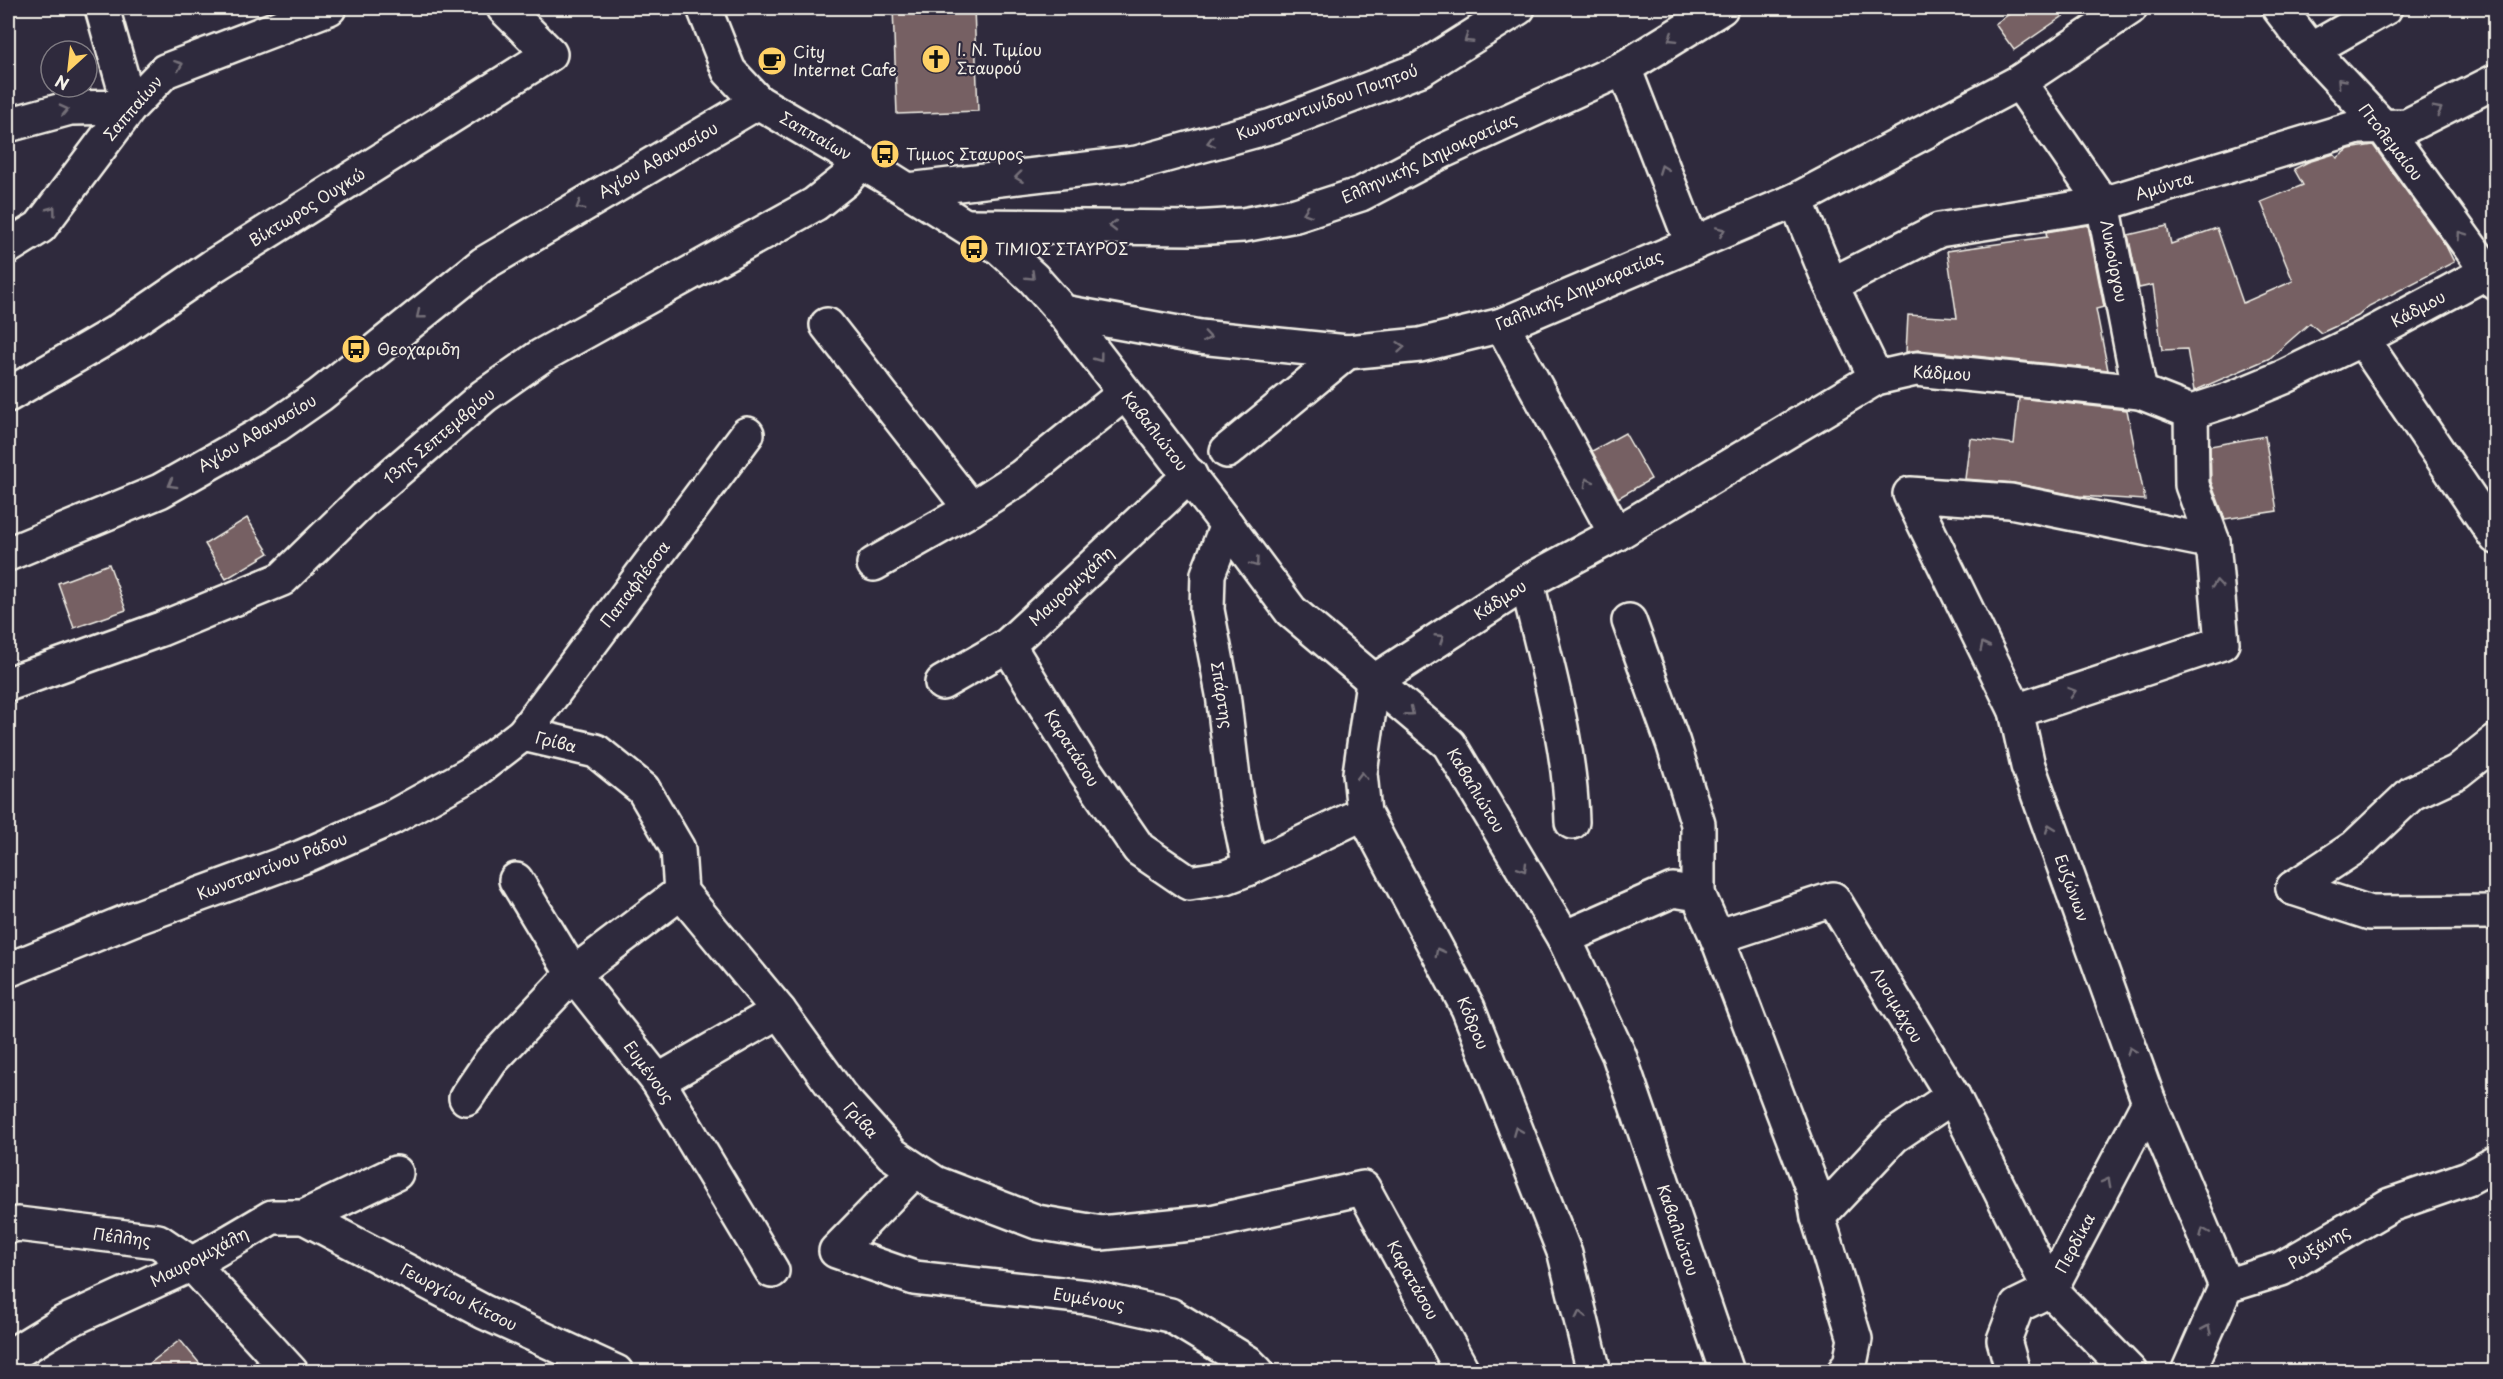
<svg xmlns="http://www.w3.org/2000/svg" width="2503" height="1379" font-family="'Playpen Sans',sans-serif">
<rect width="100%" height="100%" fill="#2f2a3d"/>
<filter id="ink" filterUnits="userSpaceOnUse"><feTurbulence type="fractalNoise" baseFrequency=".0167" numOctaves="2"/><feDisplacementMap in="SourceGraphic" scale="12" xChannelSelector="R" yChannelSelector="G"/><feConvolveMatrix kernelMatrix="1 2 1 2 8 2 1 2 1" color-interpolation-filters="sRGB"/></filter>
<g filter="url(#ink)">
<g fill="#766163" stroke="#f4f1e8" stroke-width="1.5">
<polygon points="893,8 974,8 978,111 897,114"/>
<polygon points="2018,8 2075,8 2014,50 1995,24"/>
<polygon points="2373,145 2446,246 2454,262 2369,306 2358,316 2321,333 2310,323 2270,358 2194,391 2187,349 2162,350 2153,285 2139,288 2128,235 2167,226 2171,244 2217,228 2243,303 2293,281 2261,202 2303,185 2294,169 2308,162 2334,154 2337,158 2349,149"/>
<polygon points="2088,225 2104,307 2096,309 2108,370 1918,350 1906,352 1908,315 1957,318 1947,251 2047,237 2046,232"/>
<polygon points="2019,398 2127,410 2145,500 2079,496 2014,483 1965,479 1970,438 2014,444"/>
<polygon points="1625,433 1651,479 1618,498 1592,451"/>
<polygon points="2265,436 2277,511 2225,519 2211,482 2210,446"/>
<polygon points="247,518 269,553 226,579 205,544"/>
<polygon points="109,564 126,610 74,628 58,583"/>
<polygon points="180,1340 206,1371 140,1371"/>
</g>
<g fill="none" stroke-linecap="round" stroke-linejoin="round">
<g stroke="#f4f1e8" stroke-width="38">
<g id="minor">
<polyline points="2311,50 2385,8"/>
<polyline points="1624,68 1692,243"/>
<polyline points="2019,82 2103,204 2140,392"/>
<polyline points="8,125 70,108 130,107 102,8"/>
<polyline points="908,190 1137,163 1272,126 1421,69 1518,8"/>
<polyline points="1796,200 1831,285 1876,378"/>
<polyline points="1831,285 1939,230 2103,204 2358,127 2407,126 2496,81"/>
<polyline points="827,325 971,509"/>
<polyline points="1502,325 1616,534"/>
<polyline points="2362,339 2496,537"/>
<polyline points="8,395 115,333 213,266 550,54 504,8"/>
<polyline points="1227,451 1347,352"/>
<polyline points="1227,525 1208,574 1207,610 1223,694 1235,795 1250,868"/>
<polyline points="2213,542 2010,501 1910,494 2016,711 2028,766 2149,1102 2226,1286"/>
<polyline points="8,554 160,491 277,425 320,395 483,264 758,102"/>
<polyline points="874,564 971,509 1021,477 1125,393"/>
<path d="M1527,582C1545,661 1570,740 1572,822"/>
<polyline points="1629,621 1673,743 1698,824 1698,894"/>
<polyline points="1008,645 1086,772 1139,849 1189,883 1226,877 1250,868 1364,813"/>
<polyline points="942,683 1008,645 1190,475"/>
<polyline points="2016,711 2222,643 2213,542 2192,485 2191,412"/>
<polyline points="523,734 747,434"/>
<polyline points="516,880 573,974 658,1081 772,1271"/>
<polyline points="2293,888 2355,847 2412,793 2457,772 2496,741"/>
<polyline points="2293,888 2370,913 2496,912"/>
<polyline points="1717,937 1813,1190 1818,1217 1855,1339 1850,1364 1844,1372"/>
<polyline points="1564,938 1673,890 1698,894 1717,937 1833,899 1953,1096 2050,1290 2130,1372"/>
<polyline points="658,1081 779,1011"/>
<polyline points="466,1098 491,1061 573,974 681,892"/>
<polyline points="914,1171 836,1251 914,1278 1087,1297 1170,1315 1247,1362 1257,1372"/>
<polyline points="304,1217 484,1312 616,1372"/>
<polyline points="1818,1217 1894,1136 1953,1096"/>
<polyline points="8,1226 18,1224 158,1241 192,1264 291,1372"/>
<polyline points="8,1357 65,1322 192,1264 272,1217 304,1217 396,1173"/>
<polyline points="1594,1372 1565,1254 1468,1008 1364,813 1360,773 1373,682 1527,582 1616,534 1876,378 1916,369 2140,392 2191,412 2231,399 2284,377 2362,339 2487,272"/>
<polyline points="2013,1372 2004,1340 2017,1306 2050,1290 2149,1102"/>
<polyline points="2188,1372 2226,1286 2281,1269 2390,1205 2468,1178 2496,1163"/>
</g>
</g>
<g stroke="#f4f1e8" stroke-width="38">
<g id="tertiary">
<polyline points="704,8 729,71 758,102 890,179 1000,248 1033,278 1063,312 1200,337 1347,352 1420,345 1502,325 1796,200 2019,82 2130,8"/>
<polyline points="2279,8 2311,50 2384,128 2496,283"/>
<polyline points="969,226 1193,228 1243,225 1296,215 1361,194 1443,151 1624,68 1721,8"/>
<polyline points="8,247 40,227 130,107 165,71 329,8"/>
<polyline points="1063,312 1227,525 1291,611 1449,744 1564,938 1619,1055 1727,1372"/>
<polyline points="8,684 161,629 282,579 364,499 484,396 541,356 815,204 844,181 861,162"/>
<polyline points="8,970 133,919 302,857 391,818 472,773 523,734 596,751 643,789 678,849 681,892 779,1011 841,1097 892,1154 935,1183 1037,1222 1101,1233 1211,1222 1363,1188 1463,1372"/>
</g>
</g>
<use href="#minor" stroke="#2f2a3d" stroke-width="33"/>
<use href="#tertiary" stroke="#2f2a3d" stroke-width="33"/>
</g>
<defs><path id="oneway-chevron" d="M-2-3.5L2.5 0L-2 3.5" fill="none" stroke-width="1.6" stroke-linecap="round" stroke-linejoin="round" transform="scale(1.5)"/></defs>
<g stroke="#747079">
<use href="#oneway-chevron" transform="translate(1672 38) rotate(148)"/>
<use href="#oneway-chevron" transform="translate(1468 39) rotate(147)"/>
<use href="#oneway-chevron" transform="translate(179 65) rotate(-21)"/>
<use href="#oneway-chevron" transform="translate(2341 82) rotate(-133)"/>
<use href="#oneway-chevron" transform="translate(64 110) rotate(-13)"/>
<use href="#oneway-chevron" transform="translate(2438 110) rotate(-27)"/>
<use href="#oneway-chevron" transform="translate(1211 142) rotate(165)"/>
<use href="#oneway-chevron" transform="translate(1663 169) rotate(-111)"/>
<use href="#oneway-chevron" transform="translate(1019 177) rotate(173)"/>
<use href="#oneway-chevron" transform="translate(580 206) rotate(149)"/>
<use href="#oneway-chevron" transform="translate(52 210) rotate(-53)"/>
<use href="#oneway-chevron" transform="translate(1307 212) rotate(162)"/>
<use href="#oneway-chevron" transform="translate(1113 226) rotate(180)"/>
<use href="#oneway-chevron" transform="translate(1721 231) rotate(-23)"/>
<use href="#oneway-chevron" transform="translate(2461 235) rotate(-126)"/>
<use href="#oneway-chevron" transform="translate(1031 276) rotate(44)"/>
<use href="#oneway-chevron" transform="translate(420 315) rotate(141)"/>
<use href="#oneway-chevron" transform="translate(1207 337) rotate(8)"/>
<use href="#oneway-chevron" transform="translate(1401 347) rotate(-5)"/>
<use href="#oneway-chevron" transform="translate(1099 358) rotate(53)"/>
<use href="#oneway-chevron" transform="translate(1588 482) rotate(-119)"/>
<use href="#oneway-chevron" transform="translate(172 484) rotate(150)"/>
<use href="#oneway-chevron" transform="translate(1255 563) rotate(54)"/>
<use href="#oneway-chevron" transform="translate(2217 584) rotate(-95)"/>
<use href="#oneway-chevron" transform="translate(1440 638) rotate(-33)"/>
<use href="#oneway-chevron" transform="translate(1984 646) rotate(-116)"/>
<use href="#oneway-chevron" transform="translate(2072 692) rotate(-18)"/>
<use href="#oneway-chevron" transform="translate(1410 712) rotate(39)"/>
<use href="#oneway-chevron" transform="translate(1362 776) rotate(-91)"/>
<use href="#oneway-chevron" transform="translate(2050 828) rotate(-110)"/>
<use href="#oneway-chevron" transform="translate(1523 868) rotate(59)"/>
<use href="#oneway-chevron" transform="translate(1439 952) rotate(-118)"/>
<use href="#oneway-chevron" transform="translate(2131 1051) rotate(-110)"/>
<use href="#oneway-chevron" transform="translate(1517 1131) rotate(-112)"/>
<use href="#oneway-chevron" transform="translate(2107 1182) rotate(-62)"/>
<use href="#oneway-chevron" transform="translate(2204 1232) rotate(-113)"/>
<use href="#oneway-chevron" transform="translate(1580 1315) rotate(-103)"/>
<use href="#oneway-chevron" transform="translate(2207 1329) rotate(-66)"/>
</g>
</g>
<defs>
<g id="church-disc" transform="scale(1.5)"><circle r="9.5" fill="#ffd166" stroke="#2f2a3d"/><path d="M-1.2-6h2.4v3.5h3.3v2.4h-3.3V6h-2.4V-.1h-3.3v-2.4h3.3Z" fill="#111"/></g>
<g id="cafe-disc" transform="scale(1.5)"><circle r="9.5" fill="#ffd166" stroke="#2f2a3d"/><path d="M-5.5-4.5H6V0H3Q3 3.5 0 3.5H-2.5Q-5.5 3.5-5.5 0ZM3-3.2v2h1.7v-2ZM-6 4.5H4V6H-6Z" fill="#111"/></g>
<g id="bus-disc" transform="scale(1.5)"><circle r="9.5" fill="#ffd166" stroke="#2f2a3d"/><path d="M-5-6H5V4H4V6H2V4H-2V6H-4V4H-5ZM-3.5-4V0h7V-4ZM-3.5 1.2v1.5H-2V1.2ZM2 1.2v1.5H3.5V1.2Z" fill="#111"/></g>
</defs>
<g fill-rule="evenodd">
<use href="#church-disc" x="936" y="59"/>
<use href="#cafe-disc" x="772" y="61"/>
<use href="#bus-disc" x="885" y="154"/>
<use href="#bus-disc" x="974" y="249"/>
<use href="#bus-disc" x="356" y="349"/>
</g>
<g text-anchor="middle" stroke-width="4.5" stroke-linejoin="round" paint-order="stroke">
<g font-size="16" fill="#f4f1e8" stroke="#2f2a3d" text-anchor="start">
<text x="957" y="56">Ι. Ν. Τιμίου<tspan x="957" dy="18">Σταυρού</tspan></text>
<text x="793" y="58">City<tspan x="793" dy="18">Internet Cafe</tspan></text>
<text x="906" y="160">Τιμιος Σταυρος</text>
<text x="995" y="255">ΤΙΜΙΟΣ ΣΤΑΥΡΟΣ</text>
<text x="377" y="355">Θεοχαριδη</text>
</g>
<g font-size="16" fill="#f4f1e8" stroke="#2f2a3d">
<text transform="translate(1327 102) rotate(-20)" y="6">Κωνσταντινίδου Ποιητού</text>
<text transform="translate(133 108) rotate(-49)" y="6">Σαππαίων</text>
<text transform="translate(816 136) rotate(30)" y="6">Σαππαίων</text>
<text transform="translate(2391 142) rotate(52)" y="6">Πτολεμαίου</text>
<text transform="translate(1429 158) rotate(-25)" y="6">Ελληνικής Δημοκρατίας</text>
<text transform="translate(658 160) rotate(-30)" y="6">Αγίου Αθανασίου</text>
<text transform="translate(2164 186) rotate(-17)" y="6">Αμύντα</text>
<text transform="translate(307 207) rotate(-32)" y="6">Βίκτωρος Ουγκώ</text>
<text transform="translate(2114 261) rotate(79)" y="6">Λυκούργου</text>
<text transform="translate(1579 290) rotate(-23)" y="6">Γαλλικής Δημοκρατίας</text>
<text transform="translate(2418 309) rotate(-28)" y="6">Κάδμου</text>
<text transform="translate(1942 373) rotate(3)" y="6">Κάδμου</text>
<text transform="translate(1155 431) rotate(52)" y="6">Καβαλιώτου</text>
<text transform="translate(257 433) rotate(-31)" y="6">Αγίου Αθανασίου</text>
<text transform="translate(439 436) rotate(-40)" y="6">13ης Σεπτεμβρίου</text>
<text transform="translate(635 584) rotate(-53)" y="6">Παπαφλέσσα</text>
<text transform="translate(1071 586) rotate(-43)" y="6">Μαυρομιχάλη</text>
<text transform="translate(1500 600) rotate(-33)" y="6">Κάδμου</text>
<text transform="translate(1222 695) rotate(81)" y="6">Σπάρτης</text>
<text transform="translate(556 742) rotate(14)" y="6">Γρίβα</text>
<text transform="translate(1072 748) rotate(58)" y="6">Καρατάσου</text>
<text transform="translate(1476 790) rotate(59)" y="6">Καβαλιώτου</text>
<text transform="translate(272 866) rotate(-21)" y="6">Κωνσταντίνου Ράδου</text>
<text transform="translate(2072 888) rotate(70)" y="6">Ευζώνων</text>
<text transform="translate(1897 1005) rotate(59)" y="6">Λυσιμάχου</text>
<text transform="translate(1473 1023) rotate(67)" y="6">Κόδρου</text>
<text transform="translate(649 1072) rotate(54)" y="6">Ευμένους</text>
<text transform="translate(861 1120) rotate(48)" y="6">Γρίβα</text>
<text transform="translate(1678 1230) rotate(71)" y="6">Καβαλιώτου</text>
<text transform="translate(122 1237) rotate(7)" y="6">Πέλλης</text>
<text transform="translate(2075 1243) rotate(-62)" y="6">Περδίκα</text>
<text transform="translate(2319 1247) rotate(-31)" y="6">Ρωξάνης</text>
<text transform="translate(199 1257) rotate(-28)" y="6">Μαυρομιχάλη</text>
<text transform="translate(1413 1280) rotate(61)" y="6">Καρατάσου</text>
<text transform="translate(459 1297) rotate(27)" y="6">Γεωργίου Κίτσου</text>
<text transform="translate(1089 1299) rotate(9)" y="6">Ευμένους</text>
</g>
</g>
<rect width="2503" height="1379" fill="none" stroke="#2f2a3d" stroke-width="30"/>
<rect x="15" y="15" width="2473" height="1349" fill="none" stroke="#f4f1e8" stroke-width="2" filter="url(#ink)"/>
<g transform="translate(69 69) rotate(207)"><circle r="28" fill="#2f2a3d" stroke="#7e7a81" stroke-width="1.5"/>
<path d="M0-4.5L10 22L0 15L-10 22Z" fill="#ffd166"/>
<text y="-9" font-size="16" font-weight="bold" text-anchor="middle" fill="#f4f1e8">N</text>
</g>
</svg>
